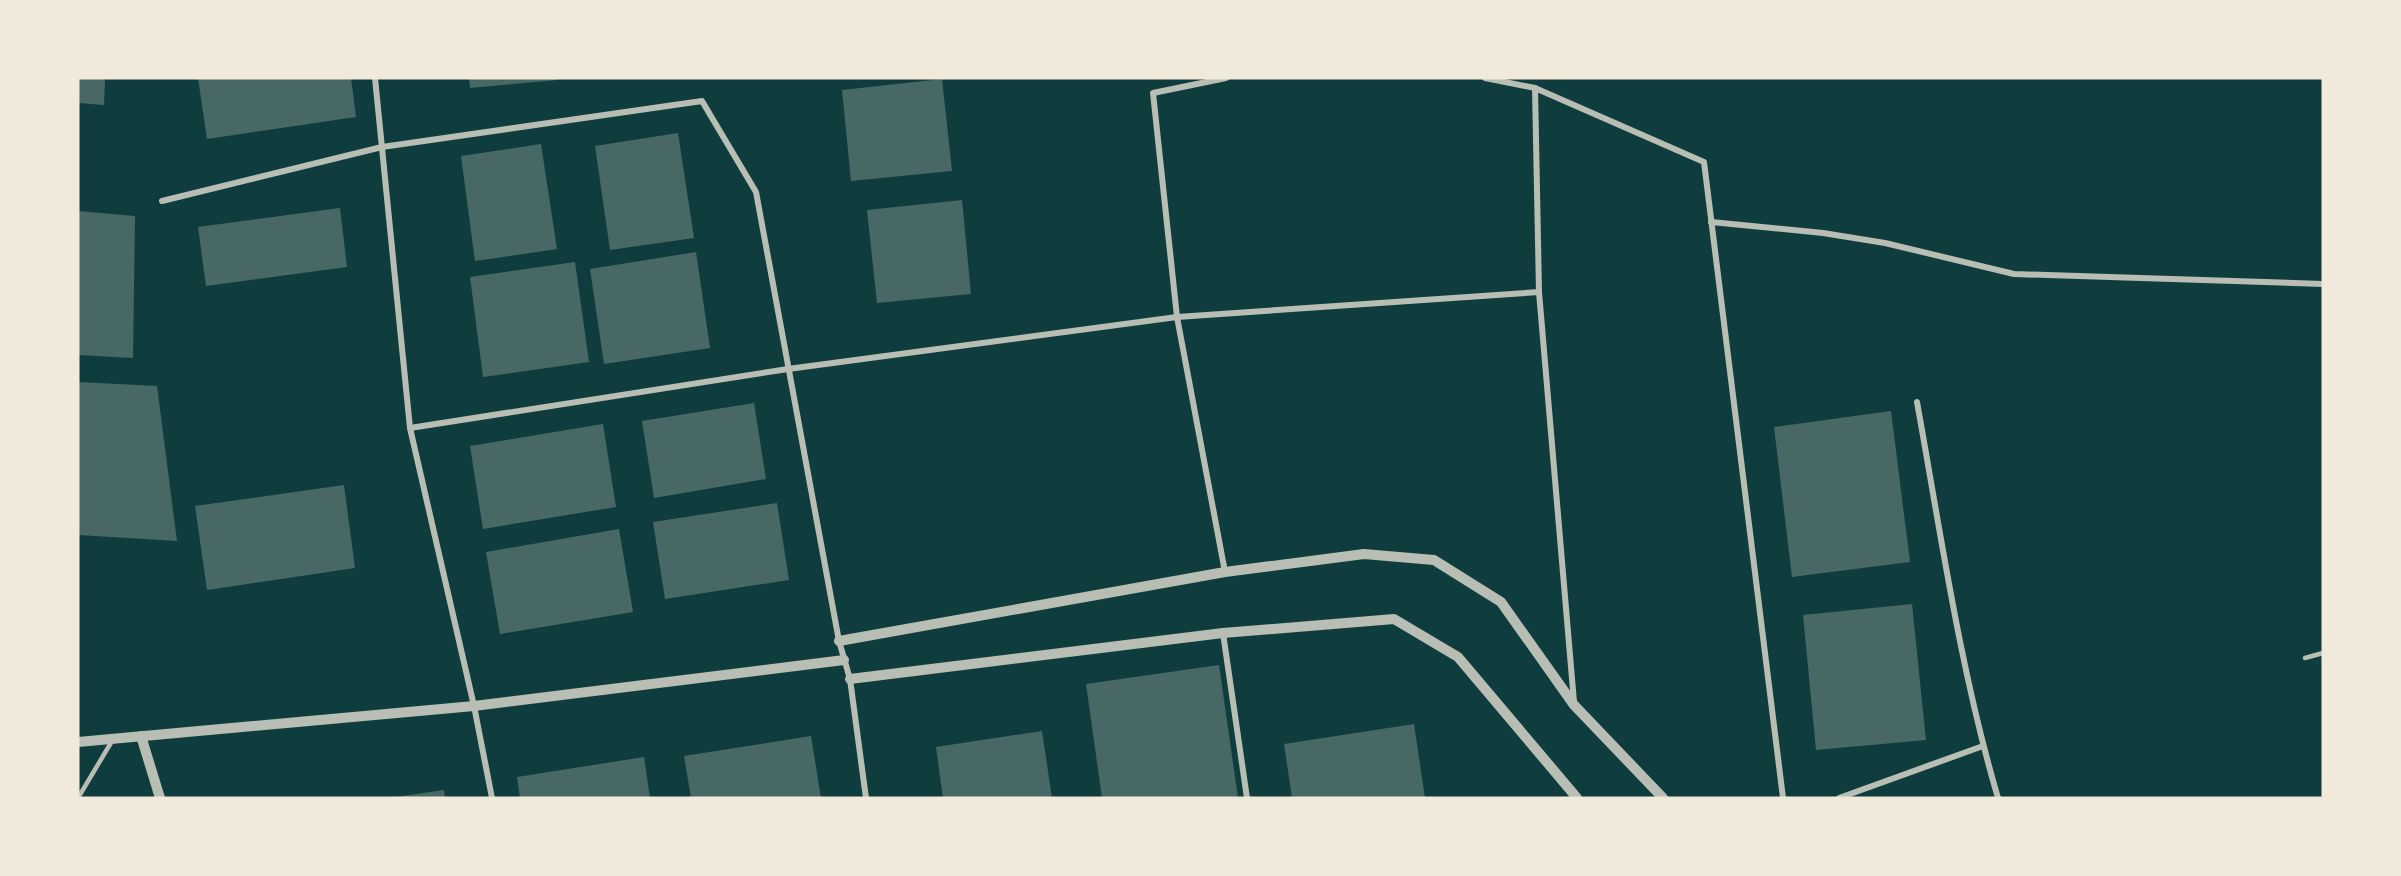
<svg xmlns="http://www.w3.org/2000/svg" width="2401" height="876" font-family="Mulish,sans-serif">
<rect width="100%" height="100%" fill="#0f3d3e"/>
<g fill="#486865">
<polygon points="78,78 105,78 104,105 78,103"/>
<polygon points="198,78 351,78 356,117 207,139"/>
<polygon points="469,78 557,78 557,80 470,88"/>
<polygon points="942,79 952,171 851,181 842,90"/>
<polygon points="678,133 694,238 610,250 595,146"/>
<polygon points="541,144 557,249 475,261 461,156"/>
<polygon points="962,200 971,294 877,303 867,210"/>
<polygon points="340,208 347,267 206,286 198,227"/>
<polygon points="78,211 135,216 133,358 78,355"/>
<polygon points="696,252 710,348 604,364 590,269"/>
<polygon points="575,262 589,362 483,377 470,277"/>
<polygon points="78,382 157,386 177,541 78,535"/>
<polygon points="754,403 766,479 654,498 642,421"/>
<polygon points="1891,411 1910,562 1792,577 1774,427"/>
<polygon points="603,424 616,507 483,529 470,446"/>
<polygon points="344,485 355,568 207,590 195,506"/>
<polygon points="777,503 789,580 665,599 653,522"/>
<polygon points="619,529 633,612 500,634 486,552"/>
<polygon points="1912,604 1926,740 1816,750 1803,615"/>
<polygon points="1219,665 1238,798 1102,798 1086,684"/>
<polygon points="1414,724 1425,798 1292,798 1284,744"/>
<polygon points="1042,731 1052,798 943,798 936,747"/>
<polygon points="811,736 821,798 691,798 684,756"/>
<polygon points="644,757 650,798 520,798 517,777"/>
<polygon points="444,790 445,798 395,798 395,797"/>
</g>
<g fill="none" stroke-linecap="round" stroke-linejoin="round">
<g stroke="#b8beb3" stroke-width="4.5">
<polyline points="2305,658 2323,653"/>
<polyline points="78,798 112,741"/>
</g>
<g stroke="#b8beb3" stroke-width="6">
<polyline points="375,78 410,428 474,706 492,798"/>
<polyline points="1485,78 1535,88 1704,162 1783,798"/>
<polyline points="1535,88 1539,292 1574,702"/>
<polyline points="162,201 382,147 702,101 756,192 839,641 850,679 866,798"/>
<polyline points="1711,222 1823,233 1885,243 2014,274 2323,284"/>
<path d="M1917,402C1941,535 1960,669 1998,798"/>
<polyline points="410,428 788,369 1177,317 1539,292"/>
<polyline points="1225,572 1177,317 1153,93 1226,78"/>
<polyline points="1223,633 1247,798"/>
<polyline points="1839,798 1983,746"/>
</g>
<g stroke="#b8beb3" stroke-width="10">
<polyline points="839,641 1225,572 1364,554 1434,560 1501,602 1574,705 1663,798"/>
<polyline points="850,679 1223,633 1394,619 1458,657 1577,798"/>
<polyline points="141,736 160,798"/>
<polyline points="78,742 474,706 844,660"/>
</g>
</g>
<rect width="2401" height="876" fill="none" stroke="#f1e9da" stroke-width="159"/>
</svg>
